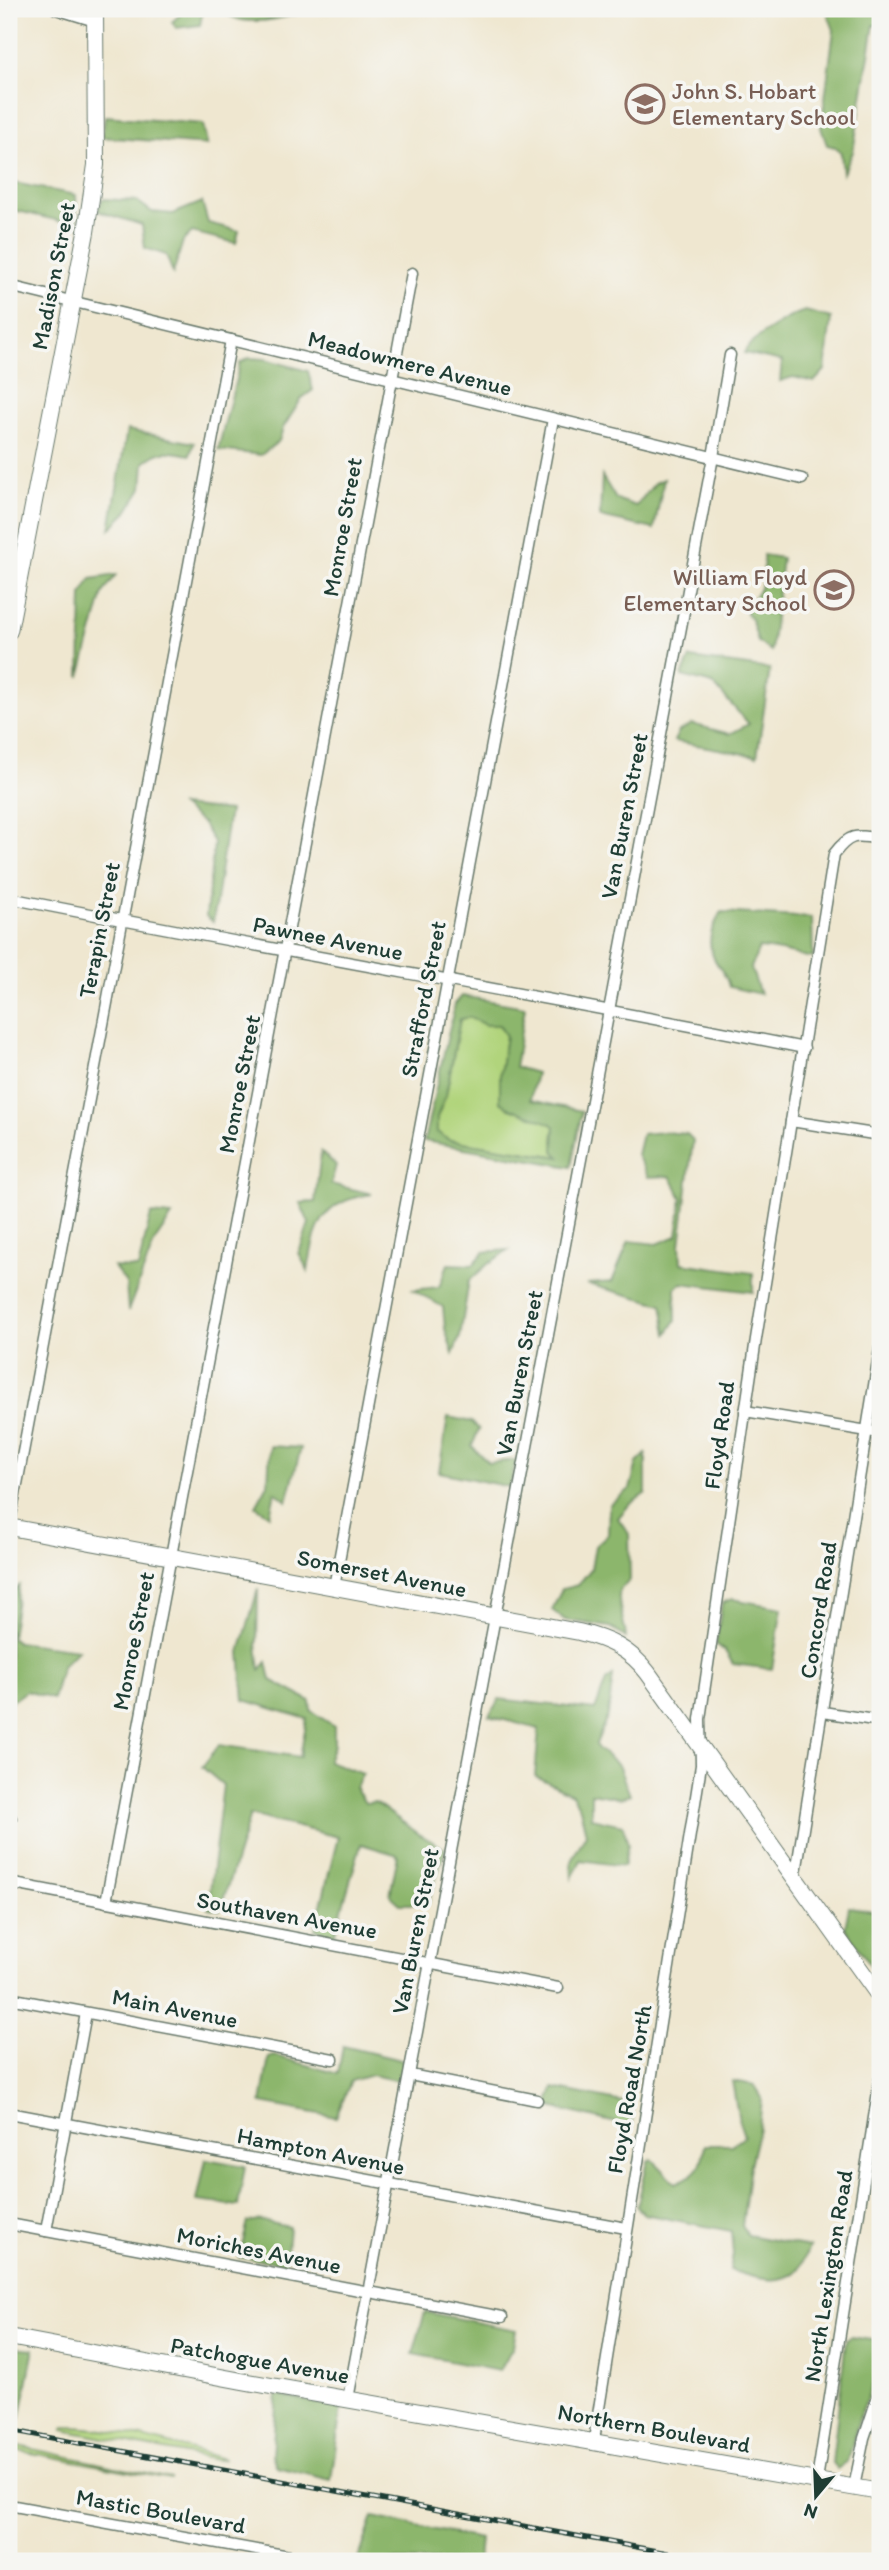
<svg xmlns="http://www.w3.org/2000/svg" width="889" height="2570" font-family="Itim,sans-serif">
<rect width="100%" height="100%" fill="#f6f6f2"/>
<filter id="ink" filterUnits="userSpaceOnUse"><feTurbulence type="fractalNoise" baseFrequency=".0143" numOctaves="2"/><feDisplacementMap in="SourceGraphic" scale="14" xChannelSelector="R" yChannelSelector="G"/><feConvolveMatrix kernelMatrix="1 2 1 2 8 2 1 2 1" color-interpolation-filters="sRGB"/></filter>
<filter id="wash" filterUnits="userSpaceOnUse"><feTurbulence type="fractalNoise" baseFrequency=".00686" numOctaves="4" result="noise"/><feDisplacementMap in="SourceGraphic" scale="28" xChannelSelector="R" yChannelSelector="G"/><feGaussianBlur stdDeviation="1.57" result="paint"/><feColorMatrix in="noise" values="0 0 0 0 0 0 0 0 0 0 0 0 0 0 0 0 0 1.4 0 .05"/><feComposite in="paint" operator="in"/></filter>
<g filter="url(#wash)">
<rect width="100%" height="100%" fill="#efe7d0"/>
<g fill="#b1d47c" stroke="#688858" stroke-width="2">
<polygon points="470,1017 485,1025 499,1025 506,1036 500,1074 509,1108 541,1118 555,1126 553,1139 561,1157 449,1140 437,1132 437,1117 446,1095 460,1019"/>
<path d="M64,2427C118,2427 172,2445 224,2459L216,2460L63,2430Z"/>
<polygon points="9,2444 171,2479 9,2449"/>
</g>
<g fill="#8cb66c" stroke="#567a50" stroke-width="2" fill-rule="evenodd">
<polygon points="186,9 203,9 200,25 176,28 172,22"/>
<path d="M221,9H298L300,13C277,20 239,29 221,9Z"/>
<polygon points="826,9 880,9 880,26 874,25 853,152 843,173 841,153 835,147 827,145 821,128 834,30"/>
<polygon points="105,116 203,124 207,145 102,137"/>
<polygon points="9,182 76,195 77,225 9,209"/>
<polygon points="102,199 137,201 152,212 173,214 202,202 208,223 239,231 236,243 192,232 183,241 173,273 166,255 145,248 142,225 98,211"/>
<path d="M805,311L831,318L825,370L814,382L793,377L780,381L782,361L744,353C751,338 789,316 805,311Z"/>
<polygon points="249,358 265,359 308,371 313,390 302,398 283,428 279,441 261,455 218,450 240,363"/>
<path d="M127,430L194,443L190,455C170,451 160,448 144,463L142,488L127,512L110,529Z"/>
<polygon points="602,476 616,499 636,506 655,483 664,479 654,529 600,517"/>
<path d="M763,555L782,558L771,651L758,642L752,621L743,607C764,591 765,580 763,555Z"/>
<polygon points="116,575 103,593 80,677 82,594 91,579"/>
<polygon points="690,658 770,669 757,756 674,741 679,731 692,724 730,734 749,724 713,684 682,676"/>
<polygon points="181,806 229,811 213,922 206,916 214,843 203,824"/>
<path d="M722,912L812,918L813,958C794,955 778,949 759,948L751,968L760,994L729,987C726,972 718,969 713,956C706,939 713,925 722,912Z"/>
<path d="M462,996L525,1007L515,1067L536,1073L530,1100L582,1111L571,1167L424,1141L455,1004ZM470,1017L485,1025H499L506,1036L500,1074V1102C517,1114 537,1116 555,1126L554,1151L560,1157L449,1140L437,1132V1117L446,1095L460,1019Z"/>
<polygon points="664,1132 687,1134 693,1140 680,1245 681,1263 753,1273 753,1292 682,1283 675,1288 676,1320 667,1334 662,1304 587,1284 612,1282 629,1241 657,1244 677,1236 682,1198 670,1176 648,1177 637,1155 642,1134"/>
<path d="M321,1152L336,1165L331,1184L372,1194C321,1201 315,1226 308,1271L299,1253L309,1223L300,1203L315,1202Z"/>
<polygon points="151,1214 172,1216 155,1241 128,1311 126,1283 114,1267 138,1268"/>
<polygon points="509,1250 488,1264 469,1281 460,1337 453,1354 445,1329 443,1307 413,1290 439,1287 448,1264 473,1265 484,1252"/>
<polygon points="448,1417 472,1422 479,1429 472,1446 488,1463 516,1460 510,1487 439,1472"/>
<polygon points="270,1446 301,1448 287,1501 275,1492 270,1515 256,1506 268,1484"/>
<path d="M646,1454V1493L629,1505L618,1518L629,1534L630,1580L620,1589C616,1605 625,1621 626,1638L610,1627L565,1620L552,1610L562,1589L578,1585L591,1569L595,1546L608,1534L609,1505L630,1489L637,1463Z"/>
<polygon points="19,1586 11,1637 17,1642 78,1650 62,1666 53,1699 26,1691 10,1702 9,1707 9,1596"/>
<polygon points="258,1589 257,1644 260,1670 267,1662 271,1680 310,1701 311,1711 334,1726 334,1745 328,1761 363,1774 355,1787 365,1803 375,1802 419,1834 445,1849 428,1904 400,1904 390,1895 398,1855 361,1844 334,1936 315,1929 338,1837 250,1815 220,1910 208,1908 223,1785 202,1767 219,1745 300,1757 307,1719 244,1700 240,1652"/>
<polygon points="732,1599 782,1608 772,1669 733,1664 725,1651 716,1644 722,1603"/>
<polygon points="613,1676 608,1715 596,1744 598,1749 618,1765 630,1795 620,1798 591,1793 591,1818 623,1825 628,1844 624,1866 581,1860 572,1878 571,1861 586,1834 580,1808 572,1794 535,1776 539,1729 489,1716 499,1699 595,1710 606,1681"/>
<polygon points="849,1907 880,1912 880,1975 876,1973 845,1928"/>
<polygon points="343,2046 409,2062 399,2081 372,2075 351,2081 336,2117 261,2103 269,2057 276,2056 338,2074"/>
<path d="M732,2081L754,2085L762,2098L759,2128L750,2165L742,2226L748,2235L809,2247C806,2253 804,2262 799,2268C783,2288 751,2277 730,2270L733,2255L731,2231L644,2214L637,2207L648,2161L652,2159L676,2183C699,2173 701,2170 705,2145H732L744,2136L739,2121Z"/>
<polygon points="553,2088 633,2104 632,2127 547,2106"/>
<polygon points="206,2159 245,2166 238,2206 197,2201"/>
<polygon points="258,2220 289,2227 286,2263 239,2258 248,2222"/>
<polygon points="425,2312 516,2330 513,2346 499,2371 413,2354"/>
<polygon points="851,2337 880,2341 880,2366 859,2418 848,2461 837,2469 832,2463 846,2340"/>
<polygon points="11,2347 34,2349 20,2419 9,2418 9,2357"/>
<polygon points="277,2395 341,2408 331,2480 277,2467 272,2455"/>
<polygon points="373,2517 480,2539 478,2561 358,2561"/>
</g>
</g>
<g filter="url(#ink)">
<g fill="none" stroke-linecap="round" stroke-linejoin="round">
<g stroke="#68786b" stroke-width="13">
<g id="street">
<polyline points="56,9 95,21"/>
<polyline points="9,286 802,479"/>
<path d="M9,898C273,951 539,995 804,1048"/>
<polyline points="791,1121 880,1135"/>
<polyline points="745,1411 880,1433"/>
<polyline points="9,1527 231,340"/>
<polyline points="334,1587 553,419"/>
<polyline points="823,1712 880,1721"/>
<polyline points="9,1828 11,1818"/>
<polyline points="795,1879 880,1348"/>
<polyline points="9,1883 558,1988"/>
<polyline points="106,1902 412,273"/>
<polyline points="9,1998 333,2059"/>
<polyline points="410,2075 537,2100"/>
<polyline points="9,2113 626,2228"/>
<polyline points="9,2224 502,2317"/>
<polyline points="46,2231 86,2013"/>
<polyline points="348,2399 713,457 730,355"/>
<path d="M594,2440L701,1765L700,1719L756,1339L834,854C850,833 856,835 880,839"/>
<polyline points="817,2480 880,2079"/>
<polyline points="854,2487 864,2438 880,2390"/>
<polyline points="9,2505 289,2556 304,2561"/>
</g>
</g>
<g stroke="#68786b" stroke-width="18">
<g id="secondary">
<polyline points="9,631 86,232 96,165 95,9"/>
<path d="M9,1527L579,1632C608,1639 630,1649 648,1673L880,1997"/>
<polyline points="9,2337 242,2381 880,2492"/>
</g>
</g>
<use href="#street" stroke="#fff" stroke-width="10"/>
<use href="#secondary" stroke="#fff" stroke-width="16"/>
<g stroke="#1f3d34" stroke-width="5">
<polyline id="rail" points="9,2430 711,2561"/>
</g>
<use href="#rail" stroke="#f6f6f2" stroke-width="2.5" stroke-dasharray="8" stroke-linecap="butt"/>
</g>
</g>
<defs>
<g id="school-ring" transform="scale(2.0125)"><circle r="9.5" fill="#f6f6f2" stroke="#8d6e63" stroke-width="1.5"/><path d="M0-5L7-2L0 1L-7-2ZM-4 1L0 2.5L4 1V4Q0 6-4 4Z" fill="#8d6e63"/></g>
</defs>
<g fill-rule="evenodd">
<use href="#school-ring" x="645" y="104"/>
<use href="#school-ring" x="834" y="590"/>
</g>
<g text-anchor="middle" stroke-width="7" stroke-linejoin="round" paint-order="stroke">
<g font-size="23" fill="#785e54" stroke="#f6f6f2" text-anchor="start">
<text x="672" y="99">John S. Hobart<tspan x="672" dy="26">Elementary School</tspan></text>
<text x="807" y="585" text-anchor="end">William Floyd<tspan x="807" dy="26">Elementary School</tspan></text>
</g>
<g font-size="23" fill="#1f3d34" stroke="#f6f6f2">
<text transform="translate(53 276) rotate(-79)" y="8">Madison Street</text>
<text transform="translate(410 363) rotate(14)" y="8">Meadowmere Avenue</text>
<text transform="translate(342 527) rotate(-80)" y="8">Monroe Street</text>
<text transform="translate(624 816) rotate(-79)" y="8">Van Buren Street</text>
<text transform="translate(99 930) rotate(-79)" y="8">Terapin Street</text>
<text transform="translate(328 938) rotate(11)" y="8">Pawnee Avenue</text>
<text transform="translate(423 999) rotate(-79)" y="8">Strafford Street</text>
<text transform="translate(239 1084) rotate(-79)" y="8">Monroe Street</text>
<text transform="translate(519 1373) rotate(-79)" y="8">Van Buren Street</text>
<text transform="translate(719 1435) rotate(-82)" y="8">Floyd Road</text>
<text transform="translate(382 1573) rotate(11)" y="8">Somerset Avenue</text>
<text transform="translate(818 1610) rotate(-81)" y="8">Concord Road</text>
<text transform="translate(133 1641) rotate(-79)" y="8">Monroe Street</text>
<text transform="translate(287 1915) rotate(10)" y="8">Southaven Avenue</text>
<text transform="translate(415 1931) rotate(-79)" y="8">Van Buren Street</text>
<text transform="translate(175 2008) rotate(11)" y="8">Main Avenue</text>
<text transform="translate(629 2089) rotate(-80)" y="8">Floyd Road North</text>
<text transform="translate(321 2151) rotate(11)" y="8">Hampton Avenue</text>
<text transform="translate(259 2250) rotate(11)" y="8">Moriches Avenue</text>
<text transform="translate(828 2276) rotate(-81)" y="8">North Lexington Road</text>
<text transform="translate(260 2360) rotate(10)" y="8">Patchogue Avenue</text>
<text transform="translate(654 2428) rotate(10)" y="8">Northern Boulevard</text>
<text transform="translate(161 2511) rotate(10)" y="8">Mastic Boulevard</text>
</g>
</g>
<rect width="889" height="2570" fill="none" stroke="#f6f6f2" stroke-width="35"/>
<g transform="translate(816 2496) rotate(199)" stroke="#f6f6f2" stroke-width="5" paint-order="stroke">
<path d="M0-5L12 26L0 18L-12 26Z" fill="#1f3d34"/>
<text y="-10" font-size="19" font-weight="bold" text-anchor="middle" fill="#1f3d34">N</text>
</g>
</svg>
